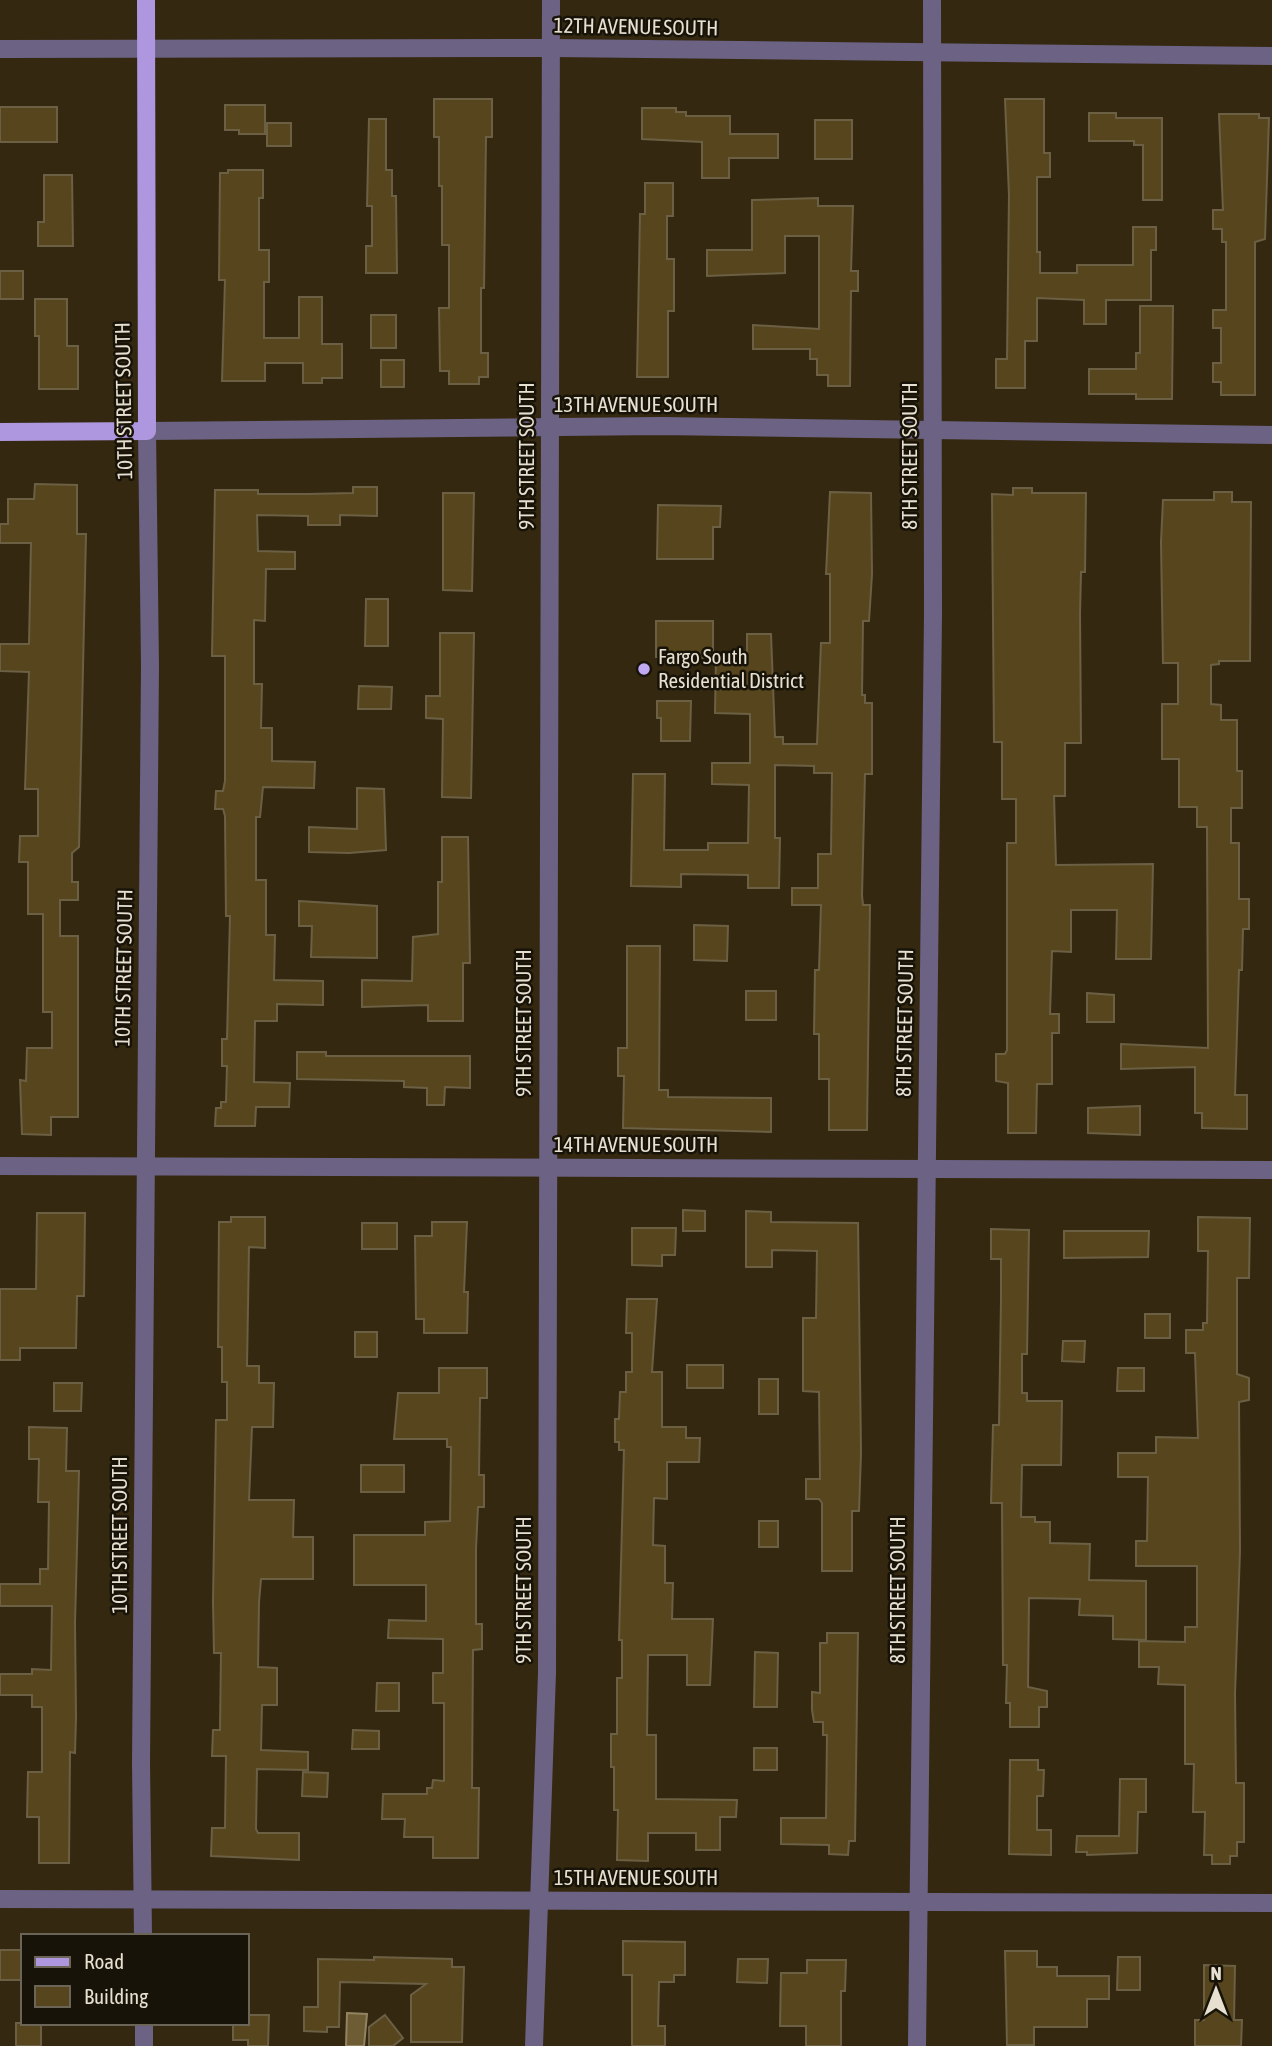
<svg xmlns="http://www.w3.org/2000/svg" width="1272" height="2046" font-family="'Asap Condensed',sans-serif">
<rect width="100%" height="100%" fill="#342910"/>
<polygon fill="#6e5c34" stroke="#928463" stroke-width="2" points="347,2013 367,2014 364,2046 346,2046"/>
<g fill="#57461d" stroke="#6b5f44" stroke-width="2">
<polygon points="434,99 492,99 492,137 486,137 484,288 481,288 481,353 488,353 488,377 479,377 479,384 449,384 449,371 440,371 439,308 449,308 449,245 442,245 442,186 439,186 439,137 434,137"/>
<polygon points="1005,99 1044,99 1044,153 1050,153 1050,177 1037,177 1037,252 1040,252 1040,273 1077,273 1077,265 1133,265 1133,227 1156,227 1156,250 1151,250 1151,300 1106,300 1106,324 1084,324 1084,300 1037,298 1037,341 1025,341 1025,388 996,388 996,359 1007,359 1009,195"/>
<polygon points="225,105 265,105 265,134 239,134 239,130 225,130"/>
<rect x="0" y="107" width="57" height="35"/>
<polygon points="642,108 676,108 676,112 686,112 686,116 730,116 730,134 778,134 778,158 729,158 729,178 702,178 702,142 642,139"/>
<polygon points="1089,113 1116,113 1116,118 1162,118 1162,200 1143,200 1143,145 1134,145 1134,141 1089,141"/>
<polygon points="1219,114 1259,114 1259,118 1269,118 1265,239 1255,242 1255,395 1221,395 1221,382 1213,382 1213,363 1221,363 1221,328 1213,328 1213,310 1226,310 1226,242 1222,242 1222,229 1213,229 1213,210 1223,210"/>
<polygon points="369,119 386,119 386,170 392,170 392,196 396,196 397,273 366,273 366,246 372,246 372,206 367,206"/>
<rect x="815" y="120" width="37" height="39"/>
<rect x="267" y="123" width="24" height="23"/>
<polygon points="228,170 263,170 263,198 259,198 259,250 269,250 269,282 264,282 264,338 299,338 299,297 322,297 322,344 342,344 342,378 322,378 322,383 303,383 303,363 265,363 265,381 222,381 225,280 219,280 220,173 228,173"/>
<polygon points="44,175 72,175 73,246 38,246 38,222 44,222"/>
<polygon points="645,183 673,183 673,216 667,216 667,259 674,259 674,311 668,311 668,377 637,377 640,214 645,214"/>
<polygon points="818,198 818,206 853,206 851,271 858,271 858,291 851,291 850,386 828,386 828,375 817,375 817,359 810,359 810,349 753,349 753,325 819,329 819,236 785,236 785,273 707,276 707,250 752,250 752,200"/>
<rect x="0" y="271" width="23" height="28"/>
<polygon points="35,299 67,299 67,346 78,346 78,389 39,389 39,336 35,336"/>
<polygon points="1140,306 1173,306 1172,399 1136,399 1136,394 1089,394 1089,369 1136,369 1136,353 1140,353"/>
<rect x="371" y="315" width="25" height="33"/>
<rect x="381" y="360" width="23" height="27"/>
<polygon points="35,484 77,485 77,534 86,534 79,847 72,853 72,882 78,882 78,900 60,900 60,936 78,936 78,1117 51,1117 51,1135 22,1134 20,1080 26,1081 27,1048 52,1048 52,1012 43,1012 43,914 28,914 28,862 19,862 20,836 38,836 38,789 25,789 29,672 0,671 0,644 29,644 31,543 0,543 0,524 8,524 8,499 34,499"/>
<polygon points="353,487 377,487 377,516 340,515 340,525 308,525 308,516 257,515 258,551 295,552 295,569 266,569 265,621 254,620 254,684 262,684 261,728 272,728 272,761 315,762 314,788 263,787 260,817 256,817 256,880 266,880 266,935 275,935 274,980 323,981 323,1005 277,1004 277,1021 255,1021 254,1082 290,1083 289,1107 256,1107 255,1126 215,1126 216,1108 221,1108 221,1102 226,1102 227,1066 222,1066 222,1039 227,1039 230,916 226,916 225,816 223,809 215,809 216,791 223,791 225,781 225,656 212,656 215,490 258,490 258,494 308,494 353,493"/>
<polygon points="1013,488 1032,488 1032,493 1086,493 1085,572 1081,572 1080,614 1081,743 1065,743 1065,796 1054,796 1056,865 1153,864 1151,959 1116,959 1117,910 1071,910 1071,952 1052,951 1050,1014 1059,1014 1059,1033 1052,1033 1052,1084 1037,1084 1036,1133 1008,1133 1008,1083 996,1081 996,1054 1005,1054 1007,1050 1007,843 1016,843 1016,799 1002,799 1002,742 994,742 992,494 1013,495"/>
<polygon points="830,492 871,493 872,574 869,621 863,621 862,695 865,695 865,703 872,703 872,774 865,774 862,895 863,905 870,905 867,1130 829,1130 829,1079 819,1079 819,1034 814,1034 815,970 819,970 821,905 792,905 792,888 818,888 818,854 831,854 832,773 814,773 814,766 775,765 775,838 780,838 779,888 748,888 748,875 681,874 681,887 631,886 633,774 665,774 664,850 708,850 708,843 748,843 749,785 712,784 712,763 750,763 750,714 715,713 716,656 747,657 747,634 771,634 775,737 783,737 783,744 817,744 821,643 830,643 830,574 826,574"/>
<polygon points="1214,492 1232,492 1232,502 1251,502 1250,661 1219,661 1219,664 1211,665 1211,704 1221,705 1221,720 1237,720 1237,771 1242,771 1242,808 1231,808 1231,843 1239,843 1239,899 1249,899 1249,929 1243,929 1242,970 1239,970 1235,1095 1247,1095 1247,1129 1202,1128 1202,1113 1195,1113 1195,1067 1121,1069 1121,1044 1208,1048 1207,827 1197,827 1197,807 1179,807 1179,759 1162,759 1162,704 1178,704 1178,663 1163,663 1161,542 1163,500 1214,500"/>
<polygon points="443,493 474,493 472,591 443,590"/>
<polygon points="658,505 721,506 720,527 713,527 713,559 657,559"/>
<polygon points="366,599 388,599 388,646 365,646"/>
<polygon points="656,621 713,621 713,658 656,657"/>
<polygon points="440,633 474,633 471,798 442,797 443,719 426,718 426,696 440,696"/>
<polygon points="359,686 392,687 391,709 358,709"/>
<polygon points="657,701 691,701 690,741 661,741 661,718 657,718"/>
<polygon points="357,788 384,789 386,850 349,853 309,852 309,827 357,829"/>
<polygon points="442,837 468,837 470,963 463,963 463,1021 428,1021 428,1005 362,1007 362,980 412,981 413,937 438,934 438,882 442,882"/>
<polygon points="299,901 377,906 377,958 311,957 312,926 299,926"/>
<polygon points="694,925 728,926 727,961 694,960"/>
<polygon points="627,946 660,946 659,1090 668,1090 668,1097 771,1098 771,1132 623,1128 624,1076 618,1076 618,1048 627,1048"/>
<rect x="746" y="991" width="30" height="29"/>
<polygon points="1087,993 1114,995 1114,1022 1087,1022"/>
<polygon points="297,1052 326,1052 326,1056 470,1056 470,1088 445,1087 444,1105 427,1105 427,1088 404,1087 404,1081 297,1079"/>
<polygon points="1140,1106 1140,1135 1088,1133 1088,1108"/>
<polygon points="683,1210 705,1211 705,1231 683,1231"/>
<polygon points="746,1211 771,1212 771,1222 858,1223 861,1453 859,1511 852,1511 852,1571 822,1571 822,1503 819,1499 806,1499 806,1479 820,1479 819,1392 803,1391 803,1318 816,1318 817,1251 772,1250 772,1267 746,1267"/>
<polygon points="37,1213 85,1213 84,1296 77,1296 76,1348 20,1348 20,1360 0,1360 0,1289 36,1289"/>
<polygon points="231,1217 265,1217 265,1248 249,1247 247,1366 259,1366 259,1383 274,1383 273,1427 252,1427 249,1500 294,1500 293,1537 313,1537 313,1579 261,1579 259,1602 258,1667 277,1668 277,1705 262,1705 261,1750 308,1752 308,1770 257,1769 256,1829 258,1833 299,1833 299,1860 211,1856 212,1828 225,1828 226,1756 212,1756 213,1730 220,1730 221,1653 214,1653 213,1602 216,1420 227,1420 227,1382 222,1382 222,1347 218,1347 219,1222 231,1222"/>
<polygon points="1198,1217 1250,1218 1249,1278 1237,1278 1237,1374 1249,1378 1249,1400 1239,1402 1240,1551 1235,1694 1236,1783 1244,1783 1244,1842 1237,1842 1237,1856 1230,1856 1230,1864 1212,1864 1212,1855 1204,1855 1205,1812 1193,1812 1194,1764 1185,1764 1185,1685 1158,1684 1159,1667 1139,1667 1139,1641 1185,1642 1185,1627 1197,1627 1197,1566 1136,1566 1136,1541 1147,1541 1148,1477 1118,1477 1118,1453 1156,1453 1156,1437 1198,1438 1195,1353 1186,1353 1186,1330 1203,1330 1203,1323 1207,1323 1208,1251 1198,1251"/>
<polygon points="432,1222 467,1222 464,1292 468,1292 467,1333 424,1333 424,1319 416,1319 415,1236 432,1236"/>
<rect x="362" y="1223" width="35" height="26"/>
<polygon points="632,1228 676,1228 675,1255 662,1255 662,1266 632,1265"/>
<polygon points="991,1229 1029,1230 1027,1354 1022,1354 1022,1393 1027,1393 1027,1401 1062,1401 1061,1465 1022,1465 1021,1517 1035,1517 1035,1522 1050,1522 1050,1543 1090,1544 1089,1580 1146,1581 1146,1640 1113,1639 1113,1616 1079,1615 1080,1599 1029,1598 1028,1687 1047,1691 1047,1707 1039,1707 1039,1727 1010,1727 1010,1703 1006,1703 1007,1665 1003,1665 1002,1503 991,1503 993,1425 999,1425 1001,1300 1001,1259 991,1259"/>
<polygon points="1064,1231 1149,1231 1148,1257 1064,1258"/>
<polygon points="627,1299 657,1299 652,1372 662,1372 662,1427 686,1427 686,1438 700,1438 699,1462 667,1462 667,1499 654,1498 653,1545 665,1546 665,1583 673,1583 672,1619 713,1619 710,1685 687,1685 687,1655 648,1655 647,1735 656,1735 656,1799 737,1800 736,1817 720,1817 720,1850 696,1850 696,1833 648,1833 648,1861 617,1860 618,1810 614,1810 614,1767 611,1767 611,1734 617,1734 617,1678 622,1678 622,1640 619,1640 624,1450 619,1450 619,1442 615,1442 615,1419 619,1419 620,1392 626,1392 626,1372 632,1372 632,1333 626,1333"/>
<rect x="1145" y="1314" width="25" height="24"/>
<rect x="355" y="1332" width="22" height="25"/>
<polygon points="1063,1341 1085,1341 1084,1362 1062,1361"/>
<rect x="687" y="1365" width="36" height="23"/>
<polygon points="439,1368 487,1368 487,1398 480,1398 479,1475 484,1475 484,1507 478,1507 476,1548 476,1624 482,1624 482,1649 473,1650 472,1788 479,1788 478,1858 433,1858 433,1837 404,1837 405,1819 382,1819 383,1794 427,1794 427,1788 432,1788 433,1780 444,1781 444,1703 433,1703 433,1673 443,1673 443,1639 388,1638 389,1620 426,1621 426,1585 354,1585 354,1535 425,1535 425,1522 450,1521 451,1447 447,1447 447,1439 394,1439 398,1393 439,1393"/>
<polygon points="1118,1368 1144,1368 1144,1391 1117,1391"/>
<rect x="759" y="1379" width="19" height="35"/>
<polygon points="54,1383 82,1383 81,1411 54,1411"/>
<polygon points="29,1427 67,1428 66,1471 79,1471 75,1623 76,1717 75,1753 70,1752 69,1863 39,1863 39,1817 27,1817 28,1772 42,1772 42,1707 32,1707 32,1695 0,1695 0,1674 32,1674 32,1669 51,1670 52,1606 0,1606 0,1584 40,1584 40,1569 48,1569 49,1502 38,1502 39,1459 29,1459"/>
<rect x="361" y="1465" width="43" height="27"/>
<rect x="759" y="1521" width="19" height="26"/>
<polygon points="827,1633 858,1633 855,1841 849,1841 848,1855 829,1854 829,1845 781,1844 781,1818 826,1818 827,1735 823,1735 823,1722 814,1722 812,1710 812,1692 820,1693 820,1643 827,1643"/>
<polygon points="755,1652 778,1653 777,1707 754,1707"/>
<polygon points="377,1683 399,1683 399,1711 376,1711"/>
<polygon points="353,1730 379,1731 379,1749 352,1749"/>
<rect x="754" y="1748" width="23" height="22"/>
<polygon points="1010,1760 1038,1760 1038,1770 1044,1770 1043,1796 1037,1796 1037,1830 1051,1830 1051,1855 1009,1854"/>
<polygon points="303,1772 328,1773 327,1797 302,1796"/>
<polygon points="1120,1779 1146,1779 1146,1812 1138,1812 1137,1853 1087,1855 1087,1852 1076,1852 1077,1836 1119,1836"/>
<polygon points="623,1941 685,1942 685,1975 674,1975 674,1982 659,1982 658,2026 665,2026 665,2046 632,2046 632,1975 623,1975"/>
<rect x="0" y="1950" width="23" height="30"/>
<polygon points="1005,1951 1037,1951 1037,1967 1057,1967 1057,1976 1109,1976 1109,1999 1087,1999 1087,2027 1034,2027 1034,2045 1007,2045"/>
<polygon points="374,1957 452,1959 452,1967 464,1967 462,2042 411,2042 411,1995 426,1984 340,1982 339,2027 327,2027 327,2032 304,2031 304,2007 318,2007 318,1959 374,1960"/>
<polygon points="1118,1957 1140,1957 1140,1990 1117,1990"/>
<polygon points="738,1959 768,1959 767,1983 737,1982"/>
<polygon points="807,1960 846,1960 845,1991 841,1991 841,2046 806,2046 806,2026 780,2026 781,1973 807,1973"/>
<polygon points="1204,1965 1235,1966 1234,2020 1242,2020 1241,2046 1195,2046 1195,2020 1204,2020"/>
<polygon points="247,2015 269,2015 268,2046 248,2046 248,2040 233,2040 233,2023 247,2023"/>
<polygon points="385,2015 403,2038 393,2046 369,2046 369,2027"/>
<rect x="16" y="2023" width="25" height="23"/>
</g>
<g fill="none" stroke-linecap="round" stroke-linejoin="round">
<g stroke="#6c6284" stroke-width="18">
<polyline points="0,49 551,48 1272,56"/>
<polyline points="0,1166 1272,1170"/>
<polyline points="0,1899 1272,1903"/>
<polyline points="143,1936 141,1762 150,665 147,431"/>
<polyline points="144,2023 144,2046"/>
<polyline points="534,2046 547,1673 551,0"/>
<polyline points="917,2046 933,614 932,0"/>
</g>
<polyline stroke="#6c6284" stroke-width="18" points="147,431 661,426 1272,435"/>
<polyline stroke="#ae97de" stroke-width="18" points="0,432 147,431 146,0"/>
</g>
<circle fill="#c0a8f3" stroke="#181308" stroke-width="2.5" cx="644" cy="669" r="7"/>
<g text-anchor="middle" stroke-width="5" stroke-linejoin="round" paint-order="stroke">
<g font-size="21" fill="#e7e0d1" stroke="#181308">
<text transform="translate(636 27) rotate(1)" y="7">12TH AVENUE SOUTH</text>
<text transform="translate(124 401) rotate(-91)" y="7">10TH STREET SOUTH</text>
<text x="636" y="412">13TH AVENUE SOUTH</text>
<text transform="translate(527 456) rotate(-90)" y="7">9TH STREET SOUTH</text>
<text transform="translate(910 456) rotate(-90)" y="7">8TH STREET SOUTH</text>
<text transform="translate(124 968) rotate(-89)" y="7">10TH STREET SOUTH</text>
<text transform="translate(524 1023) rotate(-90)" y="7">9TH STREET SOUTH</text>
<text transform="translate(905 1023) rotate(-89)" y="7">8TH STREET SOUTH</text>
<text x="636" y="1152">14TH AVENUE SOUTH</text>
<text transform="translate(120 1535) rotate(-90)" y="7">10TH STREET SOUTH</text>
<text transform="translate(524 1590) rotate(-90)" y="7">9TH STREET SOUTH</text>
<text transform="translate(898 1590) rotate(-90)" y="7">8TH STREET SOUTH</text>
<text x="636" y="1885">15TH AVENUE SOUTH</text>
</g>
<g font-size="21" fill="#e7e0d1" stroke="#181308" text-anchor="start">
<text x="658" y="664">Fargo South<tspan x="658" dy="24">Residential District</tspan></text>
</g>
</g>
<rect x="21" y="1934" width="228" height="91" fill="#181308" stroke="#6b6558" stroke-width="2"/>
<rect x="35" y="1957" width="35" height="10" fill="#ae97de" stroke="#6b6558" stroke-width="2"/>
<text x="84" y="1969" font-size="21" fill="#e7e0d1">Road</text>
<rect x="35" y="1986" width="35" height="21" fill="#57461d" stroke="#6b6558" stroke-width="2"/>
<text x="84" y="2004" font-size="21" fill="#e7e0d1">Building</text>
<g transform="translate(1216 1990)" stroke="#181308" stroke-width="5" paint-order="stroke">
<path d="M0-5L12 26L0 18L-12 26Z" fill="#e7e0d1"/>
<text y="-10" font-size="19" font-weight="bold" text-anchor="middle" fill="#e7e0d1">N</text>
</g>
</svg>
